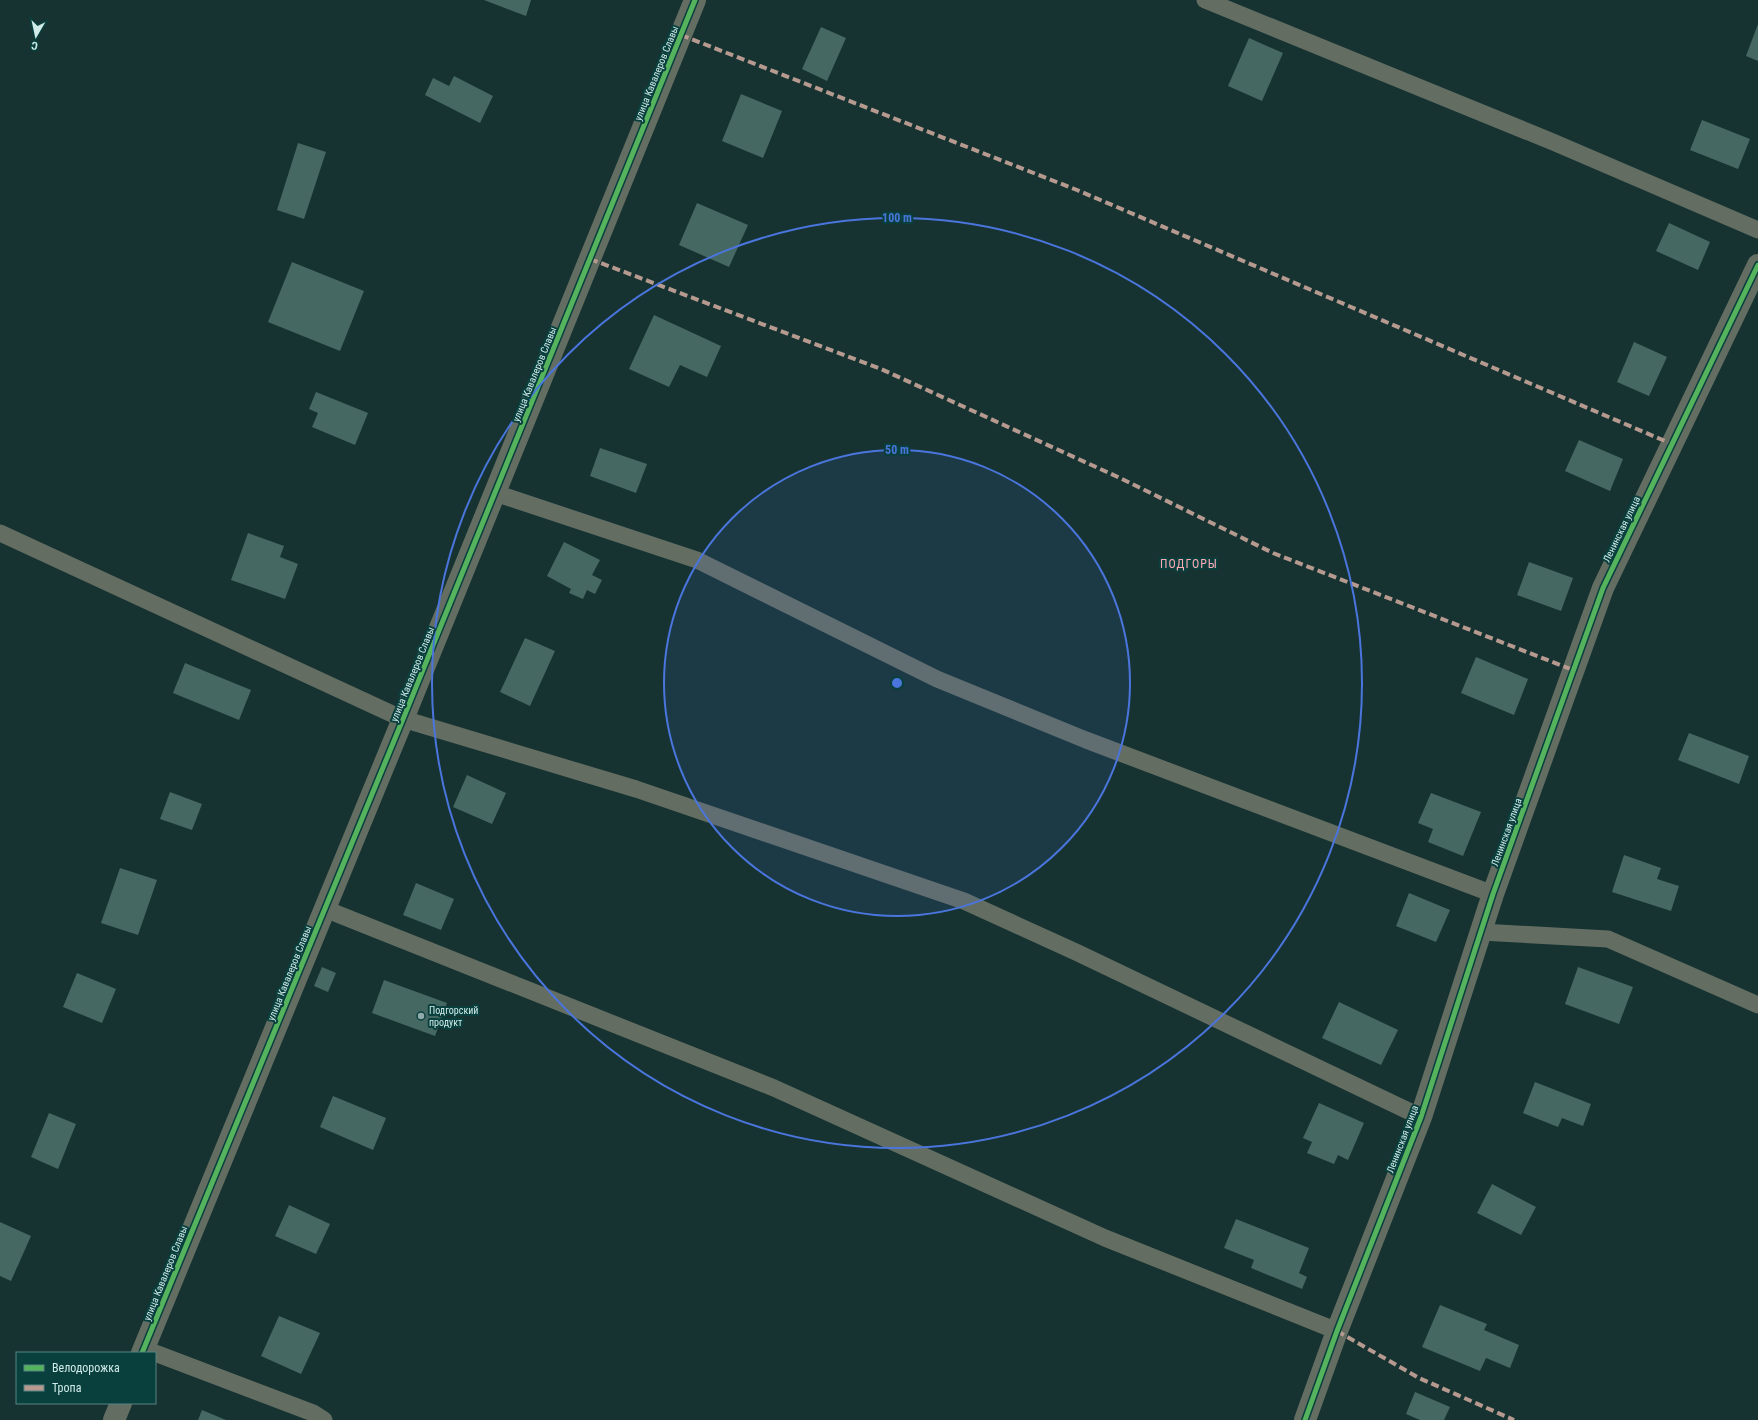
<svg xmlns="http://www.w3.org/2000/svg" width="1758" height="1420" font-family="'Roboto Condensed',sans-serif">
<rect width="100%" height="100%" fill="#163332"/>
<g fill="#456862">
<polygon points="484,0 531,0 526,16"/>
<polygon points="1758,24 1758,61 1746,56"/>
<polygon points="821,27 846,38 827,81 802,69"/>
<polygon points="1249,38 1283,53 1262,101 1228,86"/>
<polygon points="454,76 493,96 480,123 425,95 433,78 449,86"/>
<polygon points="741,94 782,111 763,158 722,141"/>
<polygon points="1702,120 1750,139 1738,169 1690,150"/>
<polygon points="298,143 326,152 304,219 277,210"/>
<polygon points="697,203 748,225 729,267 679,245"/>
<polygon points="1669,223 1710,242 1698,270 1656,251"/>
<polygon points="292,262 364,291 340,351 268,322"/>
<polygon points="654,315 721,346 707,377 680,365 669,387 629,369"/>
<polygon points="1634,342 1667,357 1649,396 1617,382"/>
<polygon points="316,392 368,413 355,445 312,427 318,413 309,409"/>
<polygon points="1579,440 1623,459 1610,491 1565,471"/>
<polygon points="600,448 647,464 636,493 590,476"/>
<polygon points="248,533 284,546 280,557 298,564 285,599 231,580"/>
<polygon points="564,542 600,560 592,575 602,580 595,594 587,590 583,599 569,593 571,589 547,576"/>
<polygon points="1529,562 1573,578 1561,611 1517,595"/>
<polygon points="525,638 555,651 530,706 500,692"/>
<polygon points="1476,657 1528,679 1514,715 1461,693"/>
<polygon points="185,663 251,690 239,720 173,693"/>
<polygon points="1689,733 1749,756 1739,784 1678,760"/>
<polygon points="467,775 506,793 492,824 453,807"/>
<polygon points="170,792 202,804 192,830 160,819"/>
<polygon points="1431,793 1481,812 1463,856 1428,842 1433,829 1418,823"/>
<polygon points="1624,855 1661,868 1657,879 1679,886 1671,911 1612,892"/>
<polygon points="120,868 157,880 138,935 101,923"/>
<polygon points="416,883 454,899 441,930 403,915"/>
<polygon points="1409,893 1450,910 1436,942 1396,926"/>
<polygon points="322,967 336,973 328,992 314,986"/>
<polygon points="1578,967 1633,987 1619,1024 1565,1004"/>
<polygon points="77,973 116,989 102,1023 63,1007"/>
<polygon points="384,980 447,1003 435,1036 372,1013"/>
<polygon points="1339,1002 1398,1030 1381,1065 1322,1038"/>
<polygon points="1535,1082 1591,1104 1583,1126 1562,1118 1558,1127 1523,1113"/>
<polygon points="333,1096 386,1118 373,1150 320,1127"/>
<polygon points="1319,1103 1364,1123 1348,1160 1338,1155 1334,1164 1307,1153 1312,1142 1303,1138"/>
<polygon points="49,1113 76,1124 58,1169 31,1157"/>
<polygon points="1492,1184 1536,1207 1521,1235 1477,1213"/>
<polygon points="289,1205 330,1224 316,1254 275,1236"/>
<polygon points="1236,1219 1309,1248 1299,1273 1307,1277 1302,1289 1251,1268 1254,1260 1224,1248"/>
<polygon points="0,1222 31,1236 11,1281 0,1276"/>
<polygon points="1440,1305 1487,1324 1484,1330 1519,1345 1510,1368 1486,1358 1480,1371 1422,1347"/>
<polygon points="279,1316 320,1333 301,1374 261,1356"/>
<polygon points="1415,1392 1450,1407 1444,1420 1420,1420 1406,1414"/>
<polygon points="202,1410 226,1420 198,1420"/>
</g>
<g fill="none" stroke-linecap="round" stroke-linejoin="round">
<g stroke="#636d62" stroke-width="17">
<polyline points="1205,0 1553,142 1758,230"/>
<polyline points="495,493 697,560 937,679 1086,740 1493,894"/>
<polyline points="0,533 403,719 636,789 964,901 1078,953 1421,1117"/>
<polyline points="325,909 774,1088 1105,1238 1337,1331"/>
<polyline points="1481,932 1608,939 1758,1005"/>
<polyline points="155,1353 313,1413 324,1420"/>
</g>
<g stroke="#636d62" stroke-width="22">
<polyline points="142,1353 403,719 695,0"/>
<polyline points="114,1420 121,1403"/>
<polyline points="1305,1420 1337,1331 1421,1117 1493,894 1603,588 1758,265"/>
</g>
<g stroke="#b69a8f" stroke-width="4" stroke-dasharray="8 4" stroke-linecap="butt">
<polyline points="681,35 1077,190 1672,444"/>
<polyline points="590,259 881,369 1120,478 1273,553 1573,670"/>
<polyline points="1337,1331 1419,1378 1514,1420"/>
</g>
<g stroke="#09403e" stroke-width="8">
<g id="cycleway">
<polyline points="142,1353 403,719 695,0"/>
<polyline points="1305,1420 1337,1331 1421,1117 1493,894 1603,588 1758,265"/>
</g>
</g>
<use href="#cycleway" stroke="#56b35d" stroke-width="5"/>
</g>
<circle cx="897" cy="683" r="233" fill="#4a75dc" fill-opacity=".12"/>
<g fill="none" stroke="#4a75dc" stroke-width="2">
<circle cx="897" cy="683" r="233"/>
<circle cx="897" cy="683" r="465"/>
</g>
<circle fill="#90aba9" stroke="#09403e" stroke-width="1.5" cx="421" cy="1016" r="4"/>
<g text-anchor="middle" stroke-width="4" stroke-linejoin="round" paint-order="stroke">
<g font-size="10" fill="#d1ebe9" stroke="#09403e">
<text transform="translate(656 73) rotate(-68)" y="4">улица Кавалеров Славы</text>
<text transform="translate(534 374) rotate(-68)" y="4">улица Кавалеров Славы</text>
<text transform="translate(1621 529) rotate(-64)" y="4">Ленинская улица</text>
<text transform="translate(412 674) rotate(-68)" y="4">улица Кавалеров Славы</text>
<text transform="translate(1506 832) rotate(-70)" y="4">Ленинская улица</text>
<text transform="translate(289 973) rotate(-68)" y="4">улица Кавалеров Славы</text>
<text transform="translate(1402 1139) rotate(-69)" y="4">Ленинская улица</text>
<text transform="translate(165 1273) rotate(-68)" y="4">улица Кавалеров Славы</text>
</g>
<g font-size="10" fill="#d1ebe9" stroke="#09403e" text-anchor="start">
<text x="429" y="1014">Подгорский<tspan x="429" dy="12">продукт</tspan></text>
</g>
<g font-size="12" letter-spacing="1" fill="#feaab5" stroke="#09403e">
<text x="1189" y="568">ПОДГОРЫ</text>
</g>
</g>
<circle cx="897" cy="683" r="6" fill="#4a75dc" stroke="#09403e" stroke-width="2"/>
<g font-size="12" text-anchor="middle" font-weight="bold" fill="#4a75dc" stroke="#09403e" stroke-width="4" stroke-linejoin="round" paint-order="stroke">
<text x="897" y="222">100 m</text>
<text x="897" y="454">50 m</text>
</g>
<rect x="16" y="1352" width="140" height="52" fill="#09403e" stroke="#598482"/>
<rect x="24" y="1365" width="20" height="6" fill="#56b35d" stroke="#598482"/>
<text x="52" y="1372" font-size="12" fill="#d1ebe9">Велодорожка</text>
<rect x="24" y="1385" width="20" height="6" fill="#b69a8f" stroke="#598482"/>
<text x="52" y="1392" font-size="12" fill="#d1ebe9">Тропа</text>
<g transform="translate(36 36) rotate(189)" stroke="#09403e" stroke-width="3" paint-order="stroke">
<path d="M0-3L7 15L0 10L-7 15Z" fill="#d1ebe9"/>
<text y="-6" font-size="11" font-weight="bold" text-anchor="middle" fill="#d1ebe9">С</text>
</g>
</svg>
